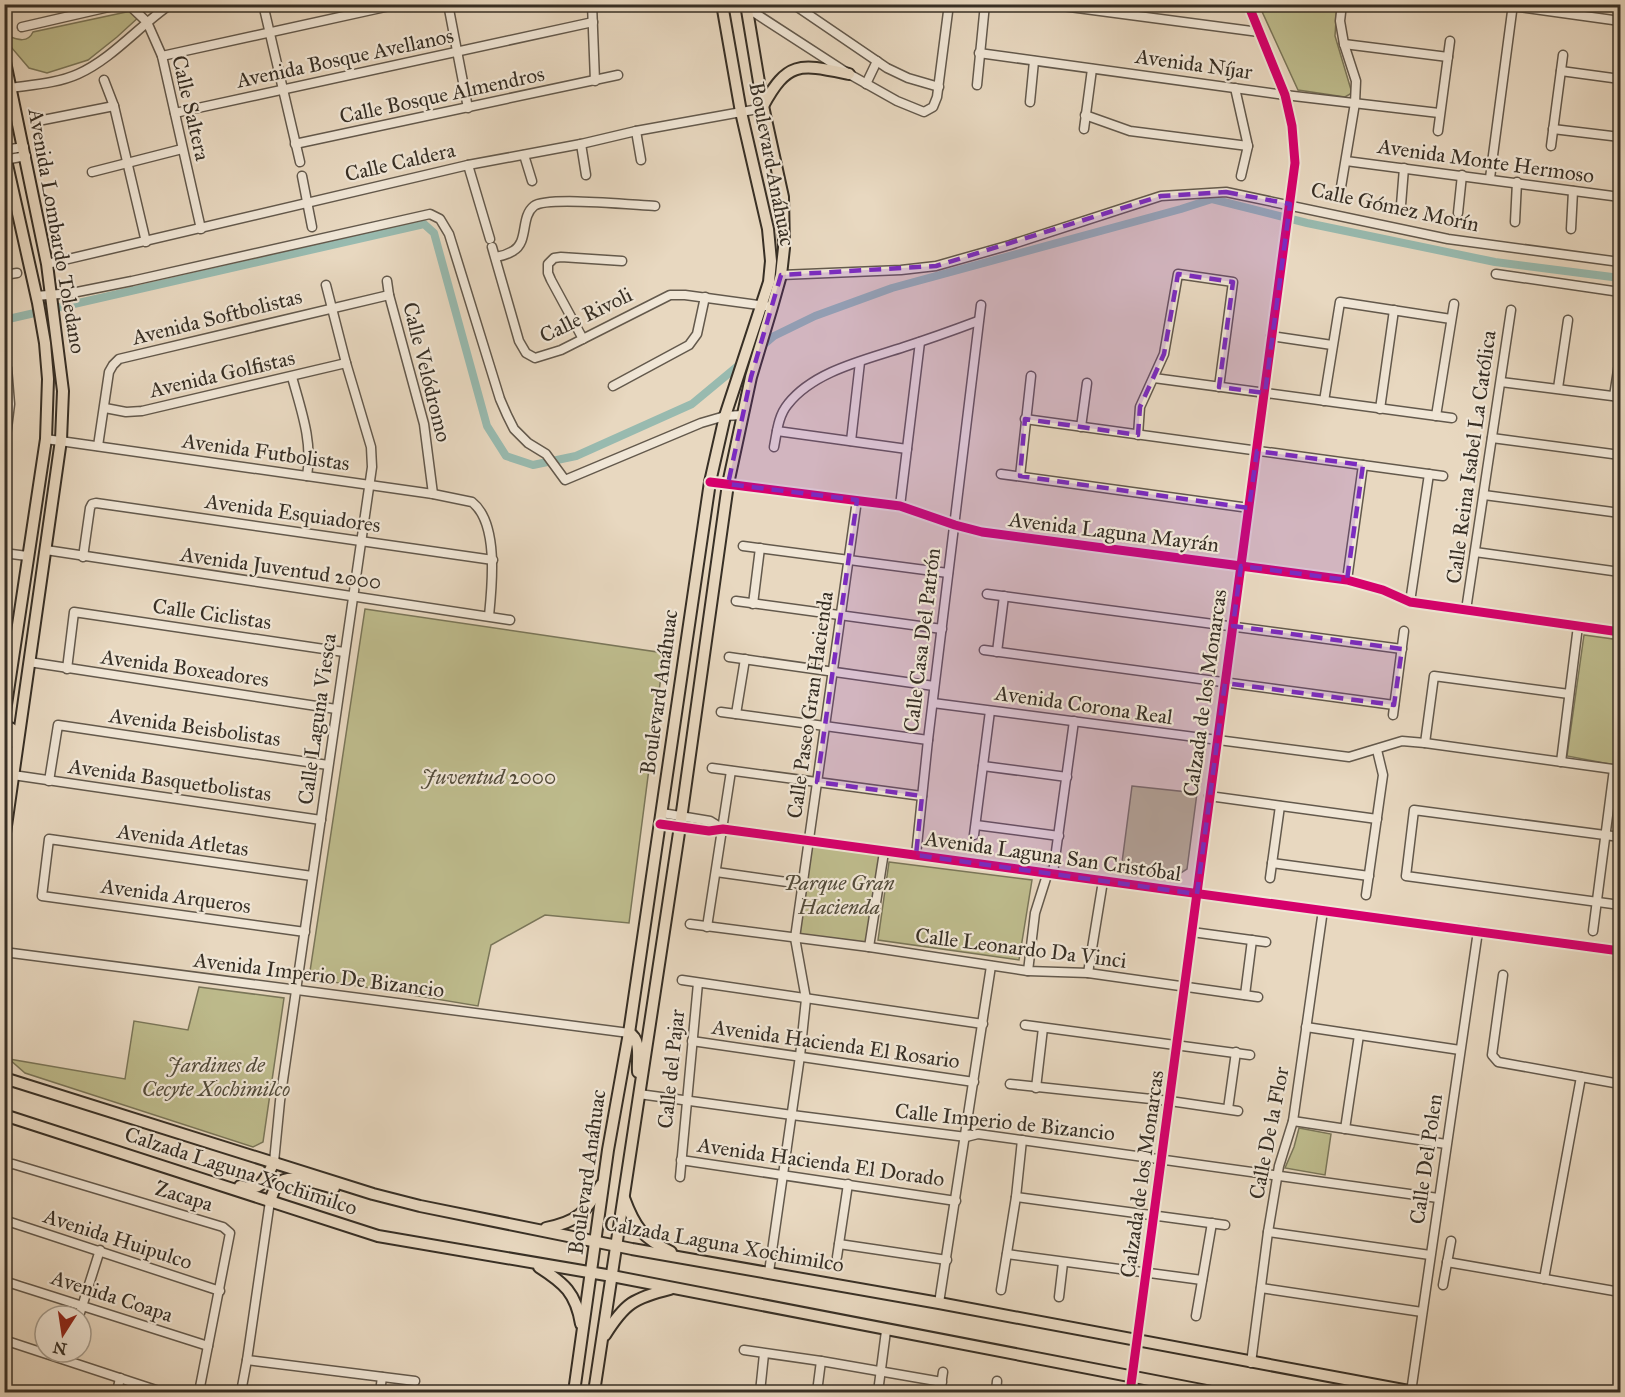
<svg xmlns="http://www.w3.org/2000/svg" width="1625" height="1397" font-family="'IM FELL Great Primer',serif">
<rect width="100%" height="100%" fill="#e8d8c0"/>
<filter id="stains"><feTurbulence type="fractalNoise" baseFrequency=".00333" numOctaves="4"/><feColorMatrix values="0 0 0 0 .2 0 0 0 0 .09 0 0 0 0 .02 0 0 0 .5 -.17"/></filter>
<radialGradient id="worn" r=".72"><stop offset=".6" stop-color="#630" stop-opacity="0"/><stop offset="1" stop-color="#630" stop-opacity=".3"/></radialGradient>
<g fill="#bebc8d" stroke="#7a7659" stroke-width="1.5">
<path d="M152,5L117,37L88,60L47,73L29,68L11,47L8,36C18,40 28,43 33,32L131,11Z"/>
<polygon points="1259,5 1337,5 1335,36 1352,93 1345,97 1298,90"/>
<polygon points="365,609 664,653 629,923 545,915 491,945 478,1006 309,978"/>
<polygon points="1584,635 1620,640 1620,766 1567,756"/>
<polygon points="1132,786 1197,793 1187,869 1173,878 1121,870"/>
<polygon points="811,844 880,854 868,943 799,935"/>
<polygon points="889,862 1032,880 1019,960 878,940"/>
<polygon points="199,987 284,998 263,1142 253,1147 25,1073 9,1059 125,1079 134,1021 188,1030"/>
<polygon points="1299,1128 1331,1134 1325,1175 1285,1168 1294,1147"/>
</g>
<g fill="none" stroke-linecap="round" stroke-linejoin="round">
<polyline stroke="#98baaf" stroke-width="8" points="4,320 424,224 434,233 487,426 506,456 533,465 576,456 692,404 774,336 815,316 892,288 1181,209 1212,199 1307,223 1495,262 1620,278"/>
<g stroke="#63594c" stroke-width="11">
<g id="minor">
<polyline points="128,4 147,22 162,56 201,229"/>
<polyline points="263,4 300,162"/>
<polyline points="448,4 468,108"/>
<polyline points="592,4 595,81"/>
<polyline points="793,4 887,68 908,78 939,87"/>
<polyline points="1047,4 1259,32"/>
<polyline points="1498,4 1620,21"/>
<polyline points="744,6 849,74 897,101 924,112 933,107 937,97 949,4"/>
<polyline points="22,27 122,4"/>
<polyline points="1344,44 1448,57"/>
<polyline points="979,53 1285,95 1439,113"/>
<polyline points="162,56 399,4"/>
<polyline points="1561,71 1620,79"/>
<polyline points="104,80 114,106 146,242"/>
<polyline points="866,84 877,61"/>
<polyline points="977,85 985,4"/>
<polyline points="1235,88 1248,146 1241,176"/>
<path d="M4,89C28,85 56,84 78,74C112,59 140,25 171,4"/>
<polyline points="1030,102 1034,61"/>
<polyline points="175,113 593,22"/>
<polyline points="1085,115 1130,131 1248,146"/>
<polyline points="38,121 114,106"/>
<polyline points="1084,129 1092,69"/>
<polyline points="1553,129 1620,137"/>
<polyline points="636,131 641,160"/>
<polyline points="1438,131 1450,41"/>
<polyline points="295,144 618,75"/>
<polyline points="581,144 586,175"/>
<polyline points="1551,146 1563,55"/>
<polyline points="4,150 24,147"/>
<polyline points="524,155 532,181"/>
<polyline points="4,160 26,156"/>
<polyline points="1346,161 1620,197"/>
<polyline points="468,165 490,239"/>
<polyline points="92,172 182,149"/>
<polyline points="302,176 312,227"/>
<polyline points="1490,178 1513,4"/>
<polyline points="1340,193 1355,103 1356,81 1344,44 1340,21 1342,4"/>
<polyline points="1401,205 1404,168"/>
<polyline points="1458,213 1462,175"/>
<polyline points="1515,222 1517,182"/>
<polyline points="1571,229 1573,191"/>
<polyline points="492,247 519,341 526,353 535,358 561,350 670,295 685,295 766,306"/>
<path d="M496,257C502,256 508,254 513,251C529,242 520,217 534,206C547,196 634,205 655,206"/>
<polyline points="47,264 468,165 581,144 636,131 764,108"/>
<polyline points="1496,274 1620,292"/>
<polyline points="4,275 17,273"/>
<polyline points="781,275 901,270 936,266 1010,245 1161,196 1226,192 1448,239 1620,262"/>
<polyline points="387,281 389,295 424,424 433,494"/>
<polyline points="36,296 72,293 132,281 430,214 440,219 449,234 500,399 507,415 514,429 528,443 546,454 565,480 701,423 725,416 742,415"/>
<polyline points="1271,336 1332,345"/>
<polyline points="583,339 551,280 548,273 548,264 554,258 561,257 622,261"/>
<path d="M292,377C301,410 313,442 307,476"/>
<polyline points="1154,378 1452,418"/>
<polyline points="1501,382 1620,397"/>
<polyline points="613,386 689,345 697,334 705,297"/>
<polyline points="1558,388 1568,320"/>
<polyline points="1614,396 1620,357"/>
<polyline points="1324,401 1340,302 1451,319"/>
<polyline points="105,408 126,412 142,411 346,363"/>
<polyline points="1380,409 1394,310"/>
<polyline points="1436,416 1454,304"/>
<polyline points="1025,419 1443,476"/>
<polyline points="1081,427 1087,383"/>
<polyline points="777,431 907,449"/>
<polyline points="1138,435 1140,407 1164,354 1178,274 1233,282 1219,387"/>
<polyline points="1492,438 1620,455"/>
<path d="M46,439L433,494L472,502C499,523 492,586 489,616"/>
<polyline points="851,441 860,362"/>
<polyline points="98,446 109,372 113,365 119,359 389,295"/>
<path d="M774,447C777,432 778,416 788,404C814,371 865,360 904,347C929,339 954,330 978,321"/>
<polyline points="4,453 10,404 7,368"/>
<polyline points="1001,474 1249,508"/>
<polyline points="1020,476 1031,376"/>
<polyline points="710,482 900,506 955,525 982,532 1347,580 1383,590 1410,602 1620,632"/>
<polyline points="1484,495 1620,513"/>
<polyline points="900,506 920,342"/>
<polyline points="743,546 948,573"/>
<polyline points="46,550 510,620"/>
<polyline points="1475,552 1620,572"/>
<polyline points="4,553 27,556"/>
<polyline points="83,557 90,508 92,504 96,503 493,560"/>
<polyline points="1347,580 1363,465"/>
<polyline points="987,594 1402,649"/>
<polyline points="736,601 942,629"/>
<polyline points="1410,602 1429,474"/>
<polyline points="753,604 760,548"/>
<polyline points="1466,610 1511,310"/>
<polyline points="984,650 1394,705"/>
<polyline points="997,652 1004,596"/>
<polyline points="4,653 14,654"/>
<polyline points="729,657 934,686"/>
<polyline points="29,662 336,709"/>
<polyline points="67,669 74,612 344,652"/>
<polyline points="933,703 1349,757 1402,741 1425,743 1620,770"/>
<polyline points="721,712 928,740"/>
<polyline points="736,714 745,659"/>
<polyline points="1393,715 1404,631"/>
<polyline points="1425,743 1434,676 1569,694"/>
<polyline points="1561,762 1578,626"/>
<polyline points="983,766 1067,777"/>
<polyline points="712,768 922,796"/>
<polyline points="13,775 321,820"/>
<polyline points="49,781 58,725 328,765"/>
<polyline points="1209,796 1377,819"/>
<polyline points="662,813 710,821 723,829"/>
<polyline points="660,824 709,831 723,829 1620,951"/>
<polyline points="976,825 1059,836"/>
<polyline points="974,835 990,711"/>
<polyline points="1620,837 1414,810 1406,876 1620,905"/>
<polyline points="916,855 928,740 981,305"/>
<polyline points="1272,863 1369,876"/>
<polyline points="716,872 801,884"/>
<polyline points="1053,873 1074,721"/>
<polyline points="1270,878 1280,806"/>
<polyline points="1366,895 1383,775 1377,750"/>
<polyline points="690,924 869,947 1028,971 1088,973 1258,997"/>
<polyline points="707,927 731,771"/>
<polyline points="1593,931 1614,769"/>
<polyline points="305,932 42,896 49,839 312,876"/>
<polyline points="1192,932 1266,942"/>
<polyline points="869,947 884,852"/>
<polyline points="4,952 629,1033"/>
<polyline points="1028,971 1035,913 1048,872"/>
<polyline points="1088,973 1103,881"/>
<polyline points="1503,975 1492,1055 1498,1062 1620,1084"/>
<polyline points="682,980 983,1024"/>
<polyline points="1245,995 1252,940"/>
<polyline points="1025,1025 1250,1055"/>
<polyline points="1306,1027 1460,1050"/>
<polyline points="692,1041 974,1082"/>
<polyline points="1010,1084 1170,1101 1238,1111"/>
<polyline points="1036,1088 1043,1028"/>
<polyline points="639,1094 792,1115 966,1137 978,1134 1438,1198"/>
<polyline points="1228,1109 1236,1052"/>
<polyline points="1293,1121 1446,1144"/>
<polyline points="1345,1129 1359,1035"/>
<polyline points="681,1160 956,1201"/>
<polyline points="274,1162 280,1101 372,467 371,447 346,363 326,285"/>
<polyline points="4,1165 13,1164 223,1227 230,1233 199,1392"/>
<polyline points="680,1177 698,983"/>
<polyline points="1016,1197 1225,1225"/>
<polyline points="4,1220 220,1291"/>
<polyline points="1268,1232 1430,1255"/>
<polyline points="839,1244 947,1260"/>
<polyline points="1007,1254 1202,1280"/>
<polyline points="837,1257 848,1184"/>
<polyline points="1447,1262 1620,1292"/>
<polyline points="769,1272 800,1056 806,999 795,938 857,500"/>
<polyline points="1544,1279 1581,1077"/>
<polyline points="4,1281 208,1346"/>
<polyline points="1443,1285 1451,1241"/>
<polyline points="1261,1288 1422,1312"/>
<polyline points="1001,1290 1016,1197 1022,1140"/>
<polyline points="1059,1297 1063,1263"/>
<polyline points="939,1303 991,966"/>
<polyline points="79,1316 100,1250"/>
<polyline points="1196,1316 1212,1223"/>
<polyline points="4,1340 162,1392"/>
<polyline points="744,1350 821,1361 942,1382"/>
<polyline points="247,1360 415,1381"/>
<polyline points="1251,1363 1268,1232 1279,1166 1293,1121 1323,910"/>
<polyline points="117,1392 120,1378"/>
<polyline points="241,1392 247,1360 270,1201"/>
<polyline points="380,1392 382,1377"/>
<polyline points="760,1392 764,1354"/>
<polyline points="817,1392 821,1361"/>
<polyline points="878,1392 886,1331"/>
<polyline points="940,1392 943,1372"/>
<polyline points="996,1392 997,1381"/>
<polyline points="1130,1392 1295,163 1292,126 1285,95 1248,4"/>
<polyline points="1411,1392 1478,931"/>
</g>
</g>
<g stroke="#372f25" stroke-width="14">
<g id="major">
<polyline points="4,57 47,264 63,391 61,440 4,840"/>
<path d="M763,106C788,60 800,64 849,74"/>
<polyline points="4,151 38,303 45,343 48,379 46,439 4,718"/>
<polyline points="4,725 12,729 14,742"/>
<path d="M629,1033C642,1040 637,1059 638,1072"/>
<polyline points="4,1078 373,1194 420,1206 632,1249 939,1303 1414,1392"/>
<polyline points="4,1115 378,1236 612,1276 1212,1392"/>
<path d="M240,1186C262,1193 265,1180 274,1162"/>
<path d="M624,1198C635,1228 643,1238 671,1252"/>
<path d="M270,1201C272,1196 274,1188 278,1184C290,1171 319,1185 334,1188"/>
<path d="M546,1228C577,1222 586,1213 601,1185"/>
<path d="M539,1267C564,1283 576,1293 581,1324"/>
<path d="M605,1335C625,1303 634,1298 670,1289"/>
<polyline points="574,1392 608,1150 629,1033 710,482 725,416 769,282 771,261 768,229 741,112 722,4"/>
<polyline points="594,1392 680,826 728,484 751,377 772,307 781,275 784,248 783,197 763,106 746,4"/>
</g>
</g>
<use href="#minor" stroke="#f0e6d6" stroke-width="8"/>
<use href="#major" stroke="#e8d8c0" stroke-width="10"/>
<g stroke="#f0e6d6" stroke-width="13">
<g id="cycleway">
<polyline points="710,482 900,506 955,525 982,532 1347,580 1383,590 1410,602 1620,632"/>
<polyline points="660,824 709,831 723,829 1620,951"/>
<polyline points="1130,1392 1295,163 1292,126 1285,95 1248,4"/>
</g>
</g>
<use href="#cycleway" stroke="#d6006c" stroke-width="9"/>
</g>
<path fill="#7b2cbf" fill-opacity="0.2" stroke="#7b2cbf" stroke-width="4.5" stroke-dasharray="12 8" stroke-linejoin="round" d="M1226,192L1290,204L1265,393L1219,387L1233,282L1178,274L1164,354L1140,407L1138,435L1025,419L1020,476L1249,508L1257,451L1363,465L1347,580L1241,566L1233,626L1402,649L1394,705L1225,683L1197,894L916,855L922,796L817,782L857,500L728,484L751,377L781,275L936,266L1161,196Z"/>
<g text-anchor="middle" stroke-width="4.5" stroke-linejoin="round" paint-order="stroke">
<g font-size="21" fill="#372f25" stroke="#f0e6d6">
<text transform="translate(345 58) rotate(-12)" y="7">Avenida Bosque Avellanos</text>
<text transform="translate(1194 64) rotate(8)" y="7">Avenida Níjar</text>
<text transform="translate(442 95) rotate(-12)" y="7">Calle Bosque Almendros</text>
<text transform="translate(191 108) rotate(77)" y="7">Calle Saltera</text>
<text transform="translate(1486 161) rotate(8)" y="7">Avenida Monte Hermoso</text>
<text transform="translate(400 162) rotate(-13)" y="7">Calle Caldera</text>
<text transform="translate(772 164) rotate(79)" y="7">Boulevard Anáhuac</text>
<text transform="translate(1395 207) rotate(12)" y="7">Calle Gómez Morín</text>
<text transform="translate(57 231) rotate(80)" y="7">Avenida Lombardo Toledano</text>
<text transform="translate(586 315) rotate(-26)" y="7">Calle Rivoli</text>
<text transform="translate(217 317) rotate(-14)" y="7">Avenida Softbolistas</text>
<text transform="translate(427 372) rotate(76)" y="7">Calle Velódromo</text>
<text transform="translate(222 374) rotate(-13)" y="7">Avenida Golfistas</text>
<text transform="translate(266 452) rotate(8)" y="7">Avenida Futbolistas</text>
<text transform="translate(1471 457) rotate(-82)" y="7">Calle Reina Isabel La Católica</text>
<text transform="translate(293 513) rotate(8)" y="7">Avenida Esquiadores</text>
<text transform="translate(1114 532) rotate(7)" y="7">Avenida Laguna Mayrán</text>
<text transform="translate(281 568) rotate(8)" y="7">Avenida Juventud 2000</text>
<text transform="translate(212 614) rotate(8)" y="7">Calle Ciclistas</text>
<text transform="translate(922 640) rotate(-83)" y="7">Calle Casa Del Patrón</text>
<text transform="translate(185 668) rotate(8)" y="7">Avenida Boxeadores</text>
<text transform="translate(659 692) rotate(-82)" y="7">Boulevard Anáhuac</text>
<text transform="translate(1205 693) rotate(-82)" y="7">Calzada de los Monarcas</text>
<text transform="translate(810 705) rotate(-82)" y="7">Calle Paseo Gran Hacienda</text>
<text transform="translate(1084 705) rotate(8)" y="7">Avenida Corona Real</text>
<text transform="translate(317 719) rotate(-82)" y="7">Calle Laguna Viesca</text>
<text transform="translate(195 727) rotate(8)" y="7">Avenida Beisbolistas</text>
<text transform="translate(170 780) rotate(8)" y="7">Avenida Basquetbolistas</text>
<text transform="translate(183 840) rotate(8)" y="7">Avenida Atletas</text>
<text transform="translate(1053 856) rotate(8)" y="7">Avenida Laguna San Cristóbal</text>
<text transform="translate(176 896) rotate(8)" y="7">Avenida Arqueros</text>
<text transform="translate(1021 948) rotate(7)" y="7">Calle Leonardo Da Vinci</text>
<text transform="translate(319 975) rotate(7)" y="7">Avenida Imperio De Bizancio</text>
<text transform="translate(836 1044) rotate(8)" y="7">Avenida Hacienda El Rosario</text>
<text transform="translate(671 1069) rotate(-84)" y="7">Calle del Pajar</text>
<text transform="translate(1005 1122) rotate(6)" y="7">Calle Imperio de Bizancio</text>
<text transform="translate(1269 1133) rotate(-79)" y="7">Calle De la Flor</text>
<text transform="translate(1426 1159) rotate(-82)" y="7">Calle Del Polen</text>
<text transform="translate(821 1162) rotate(8)" y="7">Avenida Hacienda El Dorado</text>
<text transform="translate(241 1171) rotate(18)" y="7">Calzada Laguna Xochimilco</text>
<text transform="translate(587 1172) rotate(-82)" y="7">Boulevard Anáhuac</text>
<text transform="translate(1142 1174) rotate(-82)" y="7">Calzada de los Monarcas</text>
<text transform="translate(184 1196) rotate(17)" y="7">Zacapa</text>
<text transform="translate(118 1239) rotate(18)" y="7">Avenida Huipulco</text>
<text transform="translate(724 1244) rotate(10)" y="7">Calzada Laguna Xochimilco</text>
<text transform="translate(112 1296) rotate(18)" y="7">Avenida Coapa</text>
</g>
<g font-size="21" font-style="italic" fill="#524b3a" stroke="#f0e6d6">
<text x="489" y="784">Juventud 2000</text>
<text x="839" y="890">Parque Gran<tspan x="839" dy="24">Hacienda</tspan></text>
<text x="216" y="1072">Jardines de<tspan x="216" dy="24">Cecyte Xochimilco</tspan></text>
</g>
</g>
<rect width="1625" height="1397" fill="none" stroke="#e8d8c0" stroke-width="24"/>
<rect x="6" y="6" width="1613" height="1385" fill="none" stroke="#372f25" stroke-width="3"/>
<rect x="12" y="12" width="1601" height="1373" fill="none" stroke="#372f25" stroke-width="1.5"/>
<g transform="translate(63 1334) rotate(192)"><circle r="28" fill="#f0e6d6" stroke="#a69d8f" stroke-width="1.5"/>
<path d="M0-4.5L10 22L0 15L-10 22Z" fill="#8f2418"/>
<text y="-9" font-size="16" font-weight="bold" text-anchor="middle" fill="#372f25">N</text>
</g>
<rect width="100%" height="100%" filter="url(#stains)"/>
<rect width="100%" height="100%" fill="url(#worn)"/>
</svg>
